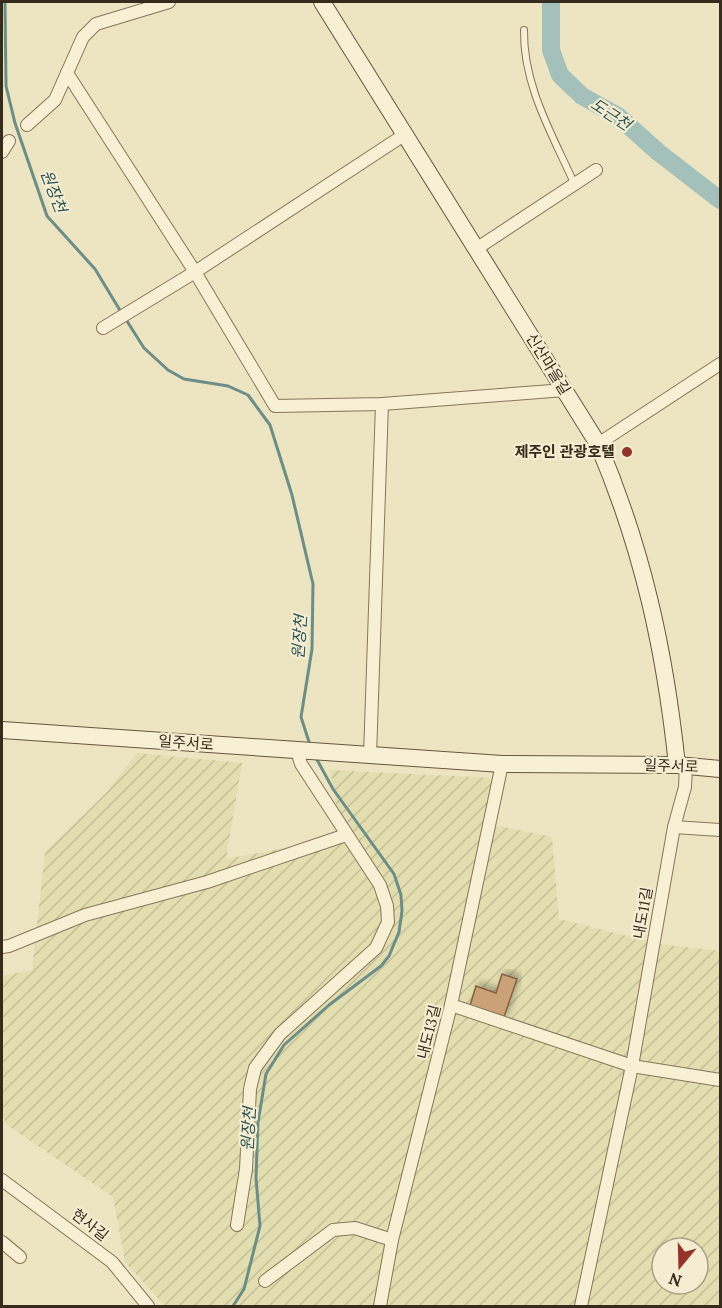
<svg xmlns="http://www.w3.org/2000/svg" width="722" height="1308" font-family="Lora,'Noto Sans KR',serif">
<defs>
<pattern id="farmland-furrows" width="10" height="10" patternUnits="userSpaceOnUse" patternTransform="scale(1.5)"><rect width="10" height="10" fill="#e3deaf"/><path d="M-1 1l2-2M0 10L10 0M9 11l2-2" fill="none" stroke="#c3bf96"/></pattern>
<filter id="shadow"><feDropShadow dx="4" dy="-4" stdDeviation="3" flood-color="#0004"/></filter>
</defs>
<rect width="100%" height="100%" fill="#ede4c2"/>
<path fill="url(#farmland-furrows)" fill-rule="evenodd" d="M137,753L242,763L226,859L342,837L330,770L494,778L490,824L552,837L559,919L659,944L720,951V1306H165L125,1262L113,1197L7,1125L2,1115V976L32,970L45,852L106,793ZM662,1248H698V1284H662Z"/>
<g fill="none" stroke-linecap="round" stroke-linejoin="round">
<g stroke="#6b8e88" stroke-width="3">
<polyline points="5,2 6,86 15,123 47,216 95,269 121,312"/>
<polyline points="125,318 144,348 168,370 184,379 228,386 248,395 270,425 292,495 313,584 312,649 301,717 310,745"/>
<polyline points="233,1306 244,1289 260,1226 256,1178 258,1122 266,1074 284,1045 329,1005 381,966 389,956 399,932 402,911 401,895 394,874 333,789 315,756"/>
</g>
<polyline stroke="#a4c0ba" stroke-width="18" points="551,2 551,50 560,75 582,96 618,116 658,152 720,200"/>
</g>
<polygon fill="#cba178" stroke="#856140" stroke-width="1.5" filter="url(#shadow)" points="502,974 517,979 503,1020 469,1009 476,986 496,993"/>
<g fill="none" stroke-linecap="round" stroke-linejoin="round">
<g stroke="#877559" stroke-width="8">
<path id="lane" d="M524,30C523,85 552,134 574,183"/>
</g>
<g stroke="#877559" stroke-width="14">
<g id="street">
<polyline points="67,73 195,272 275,406 382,404 565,390"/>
<polyline points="27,125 55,100 83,37 96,24 169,2"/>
<polyline points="2,152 9,141"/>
<polyline points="476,249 596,170"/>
<polyline points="103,328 195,272 404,135"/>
<polyline points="598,444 720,364"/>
<polyline points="370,756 382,404"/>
<polyline points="674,827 720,830"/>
<polyline points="2,947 9,946 85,915 207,882 346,835"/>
<polyline points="451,1005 632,1066 720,1080"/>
<polyline points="2,1180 112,1262 148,1306"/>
<polyline points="237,1225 246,1169 250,1089 255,1068 280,1034 376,948 388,922 387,906 380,885 301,764 297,751"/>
<polyline points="2,1242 20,1257"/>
<polyline points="265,1281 333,1230 355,1228 392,1240"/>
<polyline points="380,1306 392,1240 451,1005 502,764"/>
<polyline points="581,1306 632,1066 674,827 685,787 686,766"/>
</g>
</g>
<g stroke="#68563d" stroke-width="18">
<g id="secondary">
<path d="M322,2L598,444C643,550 665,651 677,765"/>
<polyline points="2,730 502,764 677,765 720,769"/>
</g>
</g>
<use href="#lane" stroke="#f8f0d5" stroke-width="6"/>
<use href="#street" stroke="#f8f0d5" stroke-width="12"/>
<use href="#secondary" stroke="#f8f0d5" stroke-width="16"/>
</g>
<circle fill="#95322a" stroke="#f5edd1" stroke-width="2" cx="627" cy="452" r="6"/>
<g text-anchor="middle" stroke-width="4.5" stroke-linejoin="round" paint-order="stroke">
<g font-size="15" fill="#362c1d" stroke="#f5edd1">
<text transform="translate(548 364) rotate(58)" y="5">신산마을길</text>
<text transform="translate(186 743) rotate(4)" y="5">일주서로</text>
<text transform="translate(671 766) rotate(2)" y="5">일주서로</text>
<text transform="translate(643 913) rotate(-80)" y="5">내도11길</text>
<text transform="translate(429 1032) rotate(-76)" y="5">내도13길</text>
<text transform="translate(90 1225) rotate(38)" y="5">현사길</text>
</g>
<g font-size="15" font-weight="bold" fill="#362c1d" stroke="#f5edd1" text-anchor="end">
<text x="615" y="457">제주인 관광호텔</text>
</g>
<g font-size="16" font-style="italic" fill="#2d5556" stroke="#f5edd1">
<text transform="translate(611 114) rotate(33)" y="6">도근천</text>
<text transform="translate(54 191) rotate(69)" y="6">원장천</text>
<text transform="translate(299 637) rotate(-86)" y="6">원장천</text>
<text transform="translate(248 1129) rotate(-87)" y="6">원장천</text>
</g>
</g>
<rect width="722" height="1308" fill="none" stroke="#362c1d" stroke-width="6"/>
<g transform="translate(680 1266) rotate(199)"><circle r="28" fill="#f5edd1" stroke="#a9a089" stroke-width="1.5"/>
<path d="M0-4.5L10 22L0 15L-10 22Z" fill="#95322a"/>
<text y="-9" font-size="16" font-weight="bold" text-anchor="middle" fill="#362c1d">N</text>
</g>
</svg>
